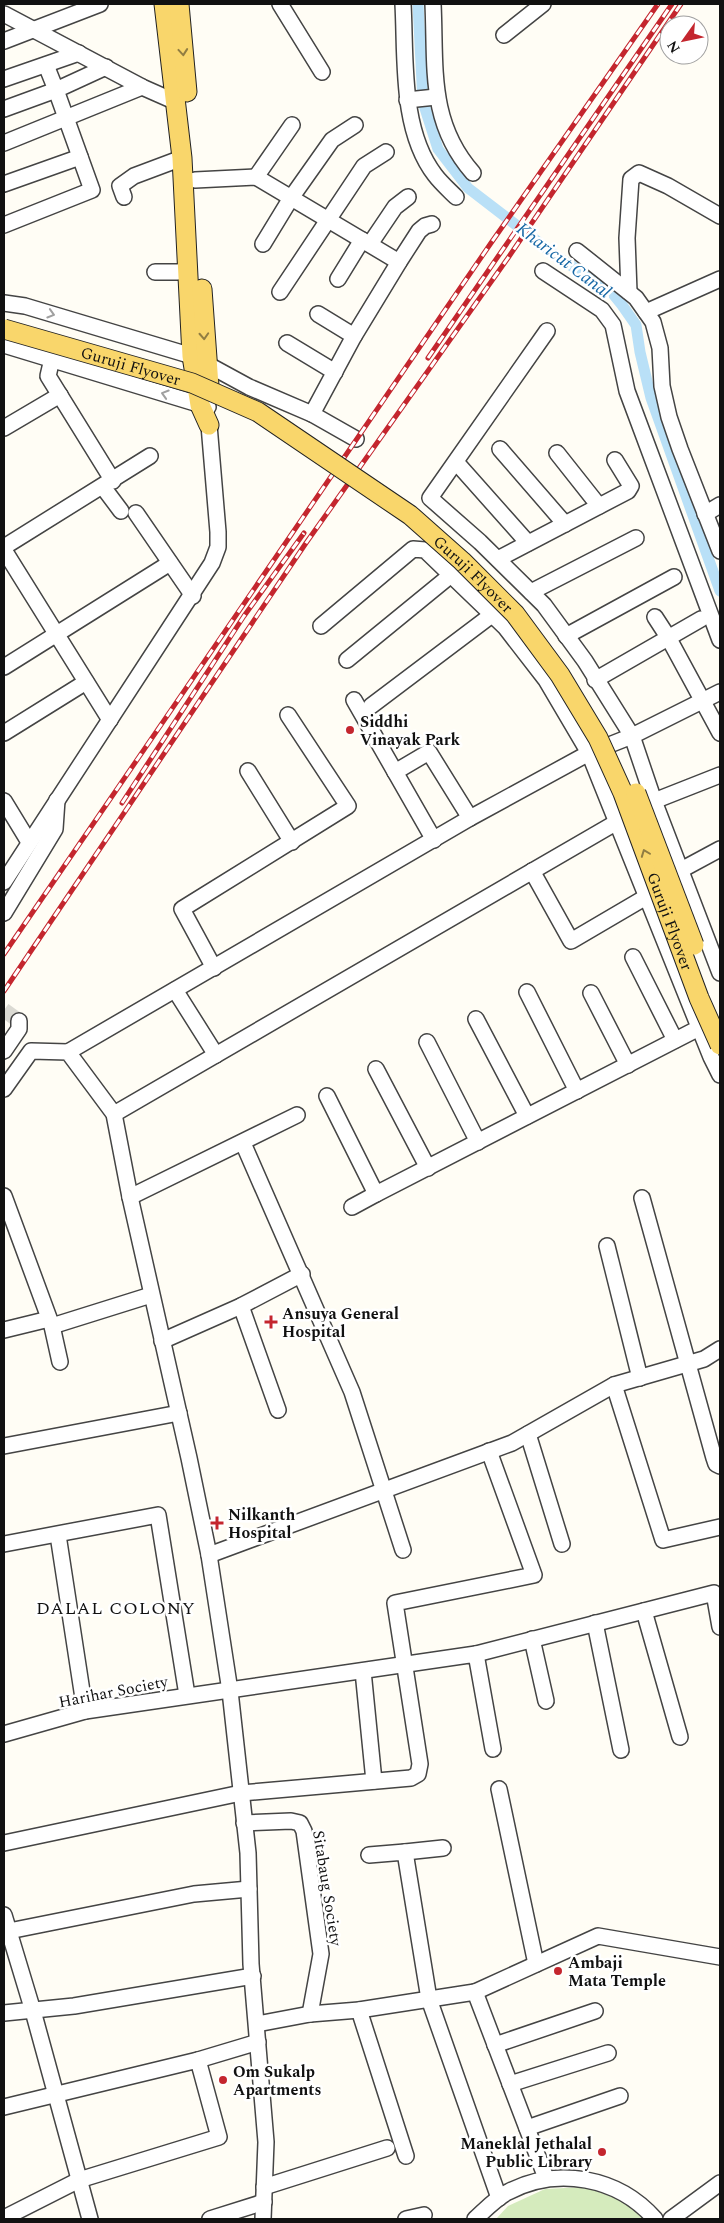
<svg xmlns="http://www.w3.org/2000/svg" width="724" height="2223" font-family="Spectral,serif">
<rect width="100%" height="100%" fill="#fffdf5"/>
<polygon fill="#d5ebbd" points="585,2187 623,2201 644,2219 496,2219 508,2206 545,2189"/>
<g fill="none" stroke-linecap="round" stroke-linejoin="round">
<polyline stroke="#b9e0f7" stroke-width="11" points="418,4 423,102 438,149 468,188 559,258 609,289 622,305 636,325 640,352 651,398 720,591"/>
<polyline stroke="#dbdad3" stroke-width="15" stroke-dasharray="15 8" stroke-linecap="butt" points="4,1010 19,1021"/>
<g stroke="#444" stroke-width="18">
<g id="minor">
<polyline points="280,4 322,72"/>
<path d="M403,4C406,57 400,130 435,175C441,183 449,190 456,197"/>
<path d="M433,4C436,67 428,122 473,173"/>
<polyline points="4,14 142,87 176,102"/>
<polyline points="504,35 543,4"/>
<polyline points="4,41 100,4"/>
<polyline points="4,79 79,53"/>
<polyline points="407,100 436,97"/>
<polyline points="4,109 56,90 46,65"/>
<polyline points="4,143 142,87"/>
<polyline points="256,177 292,125"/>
<polyline points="195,180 256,177 399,262"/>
<polyline points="4,184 80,157"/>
<polyline points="124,197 120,186 134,176 182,158"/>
<polyline points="4,225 92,190 56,90 106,67"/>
<polyline points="263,244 291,198 332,140 355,125"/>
<polyline points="370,244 395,207 408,197"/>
<polyline points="577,251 636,298 653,322 660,348 662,386 669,417 680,449 720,551"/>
<polyline points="543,271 602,310 613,325 627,391 720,640"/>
<polyline points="155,272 178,272 187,269"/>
<polyline points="338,279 362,240"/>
<polyline points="280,292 364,166 386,152"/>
<polyline points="629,292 627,238 631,179 639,173 668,186 720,216"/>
<polyline points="4,303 25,306 192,356 249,387 312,414 356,439"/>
<polyline points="646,312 720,279"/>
<polyline points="318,314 354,336"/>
<polyline points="547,331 430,498 480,542 544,605 585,661 632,736 654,801 720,973"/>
<polyline points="287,343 335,372"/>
<polyline points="4,345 208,407"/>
<polyline points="52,359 48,376 113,481"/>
<polyline points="312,414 354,336 399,262 419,231 425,226 432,224"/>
<polyline points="4,428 60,395"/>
<polyline points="500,449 565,524"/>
<polyline points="557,453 599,506"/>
<polyline points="456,462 528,543"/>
<polyline points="103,487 121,511"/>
<polyline points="136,513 193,596"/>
<polyline points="705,514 720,505"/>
<polyline points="4,547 150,456"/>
<polyline points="4,550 110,720"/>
<polyline points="498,559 628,491 631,486 615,460"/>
<polyline points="531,592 636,538"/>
<polyline points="655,617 668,637 720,733"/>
<polyline points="321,626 413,549 425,550 505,627 546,680 589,753 711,1057 720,1075"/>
<polyline points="566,636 674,577"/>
<polyline points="347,660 451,575"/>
<polyline points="4,667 170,563"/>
<polyline points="595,680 701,619"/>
<polyline points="354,700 434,840"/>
<polyline points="371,706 493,614"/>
<polyline points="4,733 86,682"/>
<polyline points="248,771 292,842"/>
<polyline points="395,772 429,752 470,818"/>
<polyline points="4,801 29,842"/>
<polyline points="654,801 720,775"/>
<polyline points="681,870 720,849"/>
<polyline points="532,871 571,941 646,897"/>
<polyline points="4,882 212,563 218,547 218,532 209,425"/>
<polyline points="4,913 55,829 57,800"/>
<polyline points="633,957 675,1040"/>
<polyline points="214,968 182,909 348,806 288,715"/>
<polyline points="175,990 216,1055"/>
<polyline points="527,992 577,1091"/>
<polyline points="591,993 628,1065"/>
<polyline points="476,1019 527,1116"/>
<polyline points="427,1042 478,1142"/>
<polyline points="4,1051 19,1029 19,1021"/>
<polyline points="68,1052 470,818 589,753 632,736 720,692"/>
<polyline points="376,1069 428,1168"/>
<polyline points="4,1089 31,1051 68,1052 114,1114 130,1197 189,1458 209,1555 230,1691 248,1853 251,1964 266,2142 263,2219"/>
<polyline points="327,1096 376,1194 699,1028"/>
<polyline points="114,1114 617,822"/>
<polyline points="243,1143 352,1392 403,1550"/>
<polyline points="4,1196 52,1326 60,1362"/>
<polyline points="130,1197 297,1115"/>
<polyline points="642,1198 714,1458 716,1464 720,1466"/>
<polyline points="352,1207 376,1194"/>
<polyline points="607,1246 640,1378"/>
<polyline points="241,1306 278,1410"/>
<polyline points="52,1326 151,1295"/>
<polyline points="4,1330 49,1319"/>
<polyline points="162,1341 241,1306 302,1274"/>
<polyline points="614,1385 663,1540 720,1527"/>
<polyline points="528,1434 562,1544"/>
<polyline points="4,1446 179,1413"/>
<polyline points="58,1535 85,1711"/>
<polyline points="4,1544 158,1515 187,1695"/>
<polyline points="209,1555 512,1443 614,1385 704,1359 720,1349"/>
<polyline points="644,1611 680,1737"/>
<polyline points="595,1623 621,1750"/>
<polyline points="532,1639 546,1701"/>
<polyline points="476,1654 714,1593 720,1627"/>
<polyline points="363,1671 374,1781"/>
<polyline points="4,1734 85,1711 476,1654 493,1749"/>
<polyline points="499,1789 536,1964"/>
<polyline points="244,1823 291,1821 300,1823 304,1831 321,1954 310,2014"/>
<polyline points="4,1843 241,1793 411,1778 418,1774 420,1764 395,1603 534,1575 489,1451"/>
<polyline points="405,1852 443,1848"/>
<polyline points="369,1855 405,1852 429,1999 499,2198"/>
<polyline points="4,1915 33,2011 90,2219"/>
<polyline points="9,1931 194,1894 249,1889"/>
<polyline points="475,1992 598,1936 720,1957"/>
<polyline points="359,2010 406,2156"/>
<polyline points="4,2013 74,2006 253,1976"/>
<polyline points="257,2024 310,2014 359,2010 475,1992 546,2178"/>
<polyline points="495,2045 595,2011"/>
<polyline points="198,2060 258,2042"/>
<polyline points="510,2084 608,2053"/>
<polyline points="4,2107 198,2060 219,2137 79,2180 4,2218"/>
<polyline points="527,2128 620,2096"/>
<polyline points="264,2187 387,2148"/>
<polyline points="210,2219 264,2202"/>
<polyline points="406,2219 424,2215"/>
<path d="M475,2219C485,2210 496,2198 508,2192C557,2166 618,2177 655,2219"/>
<polyline points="671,2219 720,2183"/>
</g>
</g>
<g stroke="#222" stroke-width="21">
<g id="major">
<polyline points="164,4 182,158 192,356 200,405 209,425"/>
<polyline points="179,4 187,92"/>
<polyline points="202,289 209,386"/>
</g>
</g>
<use href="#minor" stroke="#fff" stroke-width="15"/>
<use href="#major" stroke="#f9d66b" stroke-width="19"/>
<g stroke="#c4262e" stroke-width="5">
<g id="rail">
<polyline points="428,358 672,4"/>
<polyline points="122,803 244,616 304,533"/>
<polyline points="4,954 491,243 658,4"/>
<polyline points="4,991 306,543 508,258 681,4"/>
</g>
</g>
<use href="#rail" stroke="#fff" stroke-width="3" stroke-dasharray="9" stroke-linecap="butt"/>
<g stroke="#222" stroke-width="21" stroke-linecap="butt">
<g id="major-bridge">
<path id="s1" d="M4,329L192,383L258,412L410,515L462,561L515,614L560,675L598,738L623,793L699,998L720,1045"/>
<polyline points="636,793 694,945"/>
</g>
</g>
<use href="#major-bridge" stroke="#f9d66b" stroke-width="19"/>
</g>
<defs><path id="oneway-chevron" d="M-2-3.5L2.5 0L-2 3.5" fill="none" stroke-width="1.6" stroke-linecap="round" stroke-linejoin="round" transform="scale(1.25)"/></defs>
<g stroke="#917d42">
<use href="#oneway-chevron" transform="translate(183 52) rotate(85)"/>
<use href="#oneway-chevron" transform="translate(204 336) rotate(87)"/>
<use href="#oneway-chevron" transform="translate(645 853) rotate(-111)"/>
</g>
<g stroke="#a0a0a0">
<use href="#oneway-chevron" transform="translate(51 314) rotate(17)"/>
<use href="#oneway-chevron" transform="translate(165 394) rotate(-163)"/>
</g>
<g fill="#c4262e" stroke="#fff" stroke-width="2">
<circle cx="350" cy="730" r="5"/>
<path d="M268.5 1314.5h5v5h5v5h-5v5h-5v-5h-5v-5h5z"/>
<path d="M214.5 1515.5h5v5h5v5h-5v5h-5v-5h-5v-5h5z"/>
<circle cx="558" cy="1971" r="5"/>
<circle cx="223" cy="2080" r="5"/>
<circle cx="602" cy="2152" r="5"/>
</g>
<g text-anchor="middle" stroke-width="5" stroke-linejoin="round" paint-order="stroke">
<g font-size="16" fill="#111" stroke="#fff">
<text dy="6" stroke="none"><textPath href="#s1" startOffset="132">Guruji Flyover</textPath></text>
<text dy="6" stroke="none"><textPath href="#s1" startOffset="538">Guruji Flyover</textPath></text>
<text dy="6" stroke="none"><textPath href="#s1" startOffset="942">Guruji Flyover</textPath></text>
<text transform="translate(113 1691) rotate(-11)" y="6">Harihar Society</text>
<text transform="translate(328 1888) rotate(81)" y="6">Sitabaug Society</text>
</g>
<g font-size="16" font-weight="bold" fill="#111" stroke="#fff" text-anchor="start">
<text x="360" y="727">Siddhi<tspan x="360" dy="18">Vinayak Park</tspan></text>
<text x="282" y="1319">Ansuya General<tspan x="282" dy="18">Hospital</tspan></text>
<text x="228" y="1520">Nilkanth<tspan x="228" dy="18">Hospital</tspan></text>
<text x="568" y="1968">Ambaji<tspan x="568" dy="18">Mata Temple</tspan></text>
<text x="233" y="2077">Om Sukalp<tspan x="233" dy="18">Apartments</tspan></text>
<text x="592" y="2149" text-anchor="end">Maneklal Jethalal<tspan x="592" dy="18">Public Library</tspan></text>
</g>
<g font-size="18" font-style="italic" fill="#1768a6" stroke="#fff">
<text transform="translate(564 260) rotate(37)" y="6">Kharicut Canal</text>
</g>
<g font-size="18" letter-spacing="1" fill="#111" stroke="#fff">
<text x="116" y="1614">DALAL COLONY</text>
</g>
</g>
<rect width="724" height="2223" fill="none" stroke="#111111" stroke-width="10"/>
<g transform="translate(684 40) rotate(237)"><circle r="24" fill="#ffffff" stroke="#a0a0a0"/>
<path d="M0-4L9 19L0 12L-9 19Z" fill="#c4262e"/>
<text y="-8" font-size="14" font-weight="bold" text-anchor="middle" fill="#111111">N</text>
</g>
</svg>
